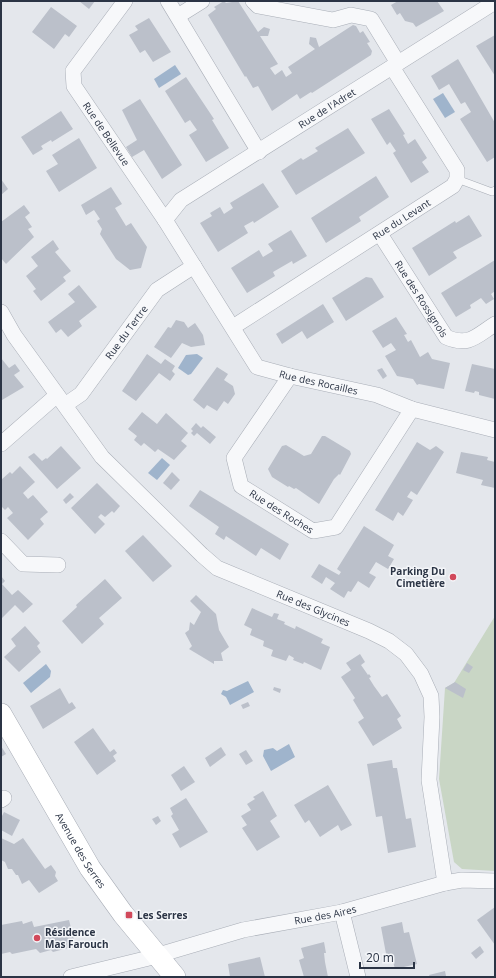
<svg xmlns="http://www.w3.org/2000/svg" width="496" height="978" font-family="'Open Sans',sans-serif">
<rect width="100%" height="100%" fill="#e4e7ec"/>
<polygon fill="#c9d6c5" points="495,616 495,871 462,869 454,862 439,779 445,688 454,683"/>
<g fill="#9fb4cc">
<polygon points="175,65 181,74 159,88 154,79"/>
<polygon points="443,93 455,112 445,118 433,99"/>
<polygon points="197,354 203,358 191,374 188,375 178,368 186,355"/>
<polygon points="162,458 170,465 157,480 148,473"/>
<polygon points="46,664 51,671 50,677 31,693 23,683"/>
<polygon points="248,681 254,692 230,705 226,697 221,694 223,690 227,691"/>
<polygon points="289,744 295,757 271,771 263,756 264,750 273,748 277,751"/>
</g>
<g fill="#bbc0ca">
<polygon points="79,1 95,1 89,9"/>
<polygon points="224,1 226,3 238,1 258,32 264,27 270,29 268,36 260,36 278,64 270,68 275,75 282,70 286,77 292,73 288,67 315,49 309,44 310,37 316,38 319,47 353,25 356,26 360,33 363,31 370,42 367,43 372,51 371,55 312,93 311,92 300,99 297,94 272,111 258,86 253,88 246,76 245,77 208,15 216,9 214,7"/>
<polygon points="398,1 437,1 444,11 416,27 413,23 405,21 400,13 397,15 391,5"/>
<polygon points="51,7 77,26 69,37 65,34 54,49 32,32"/>
<polygon points="149,18 171,52 153,62 145,50 140,53 129,35 138,30 135,26"/>
<polygon points="495,35 495,76 476,46"/>
<polygon points="458,59 495,123 495,157 487,162 460,119 471,112 465,102 461,104 449,84 439,90 431,76"/>
<polygon points="186,77 214,119 212,120 229,148 206,162 189,135 197,130 190,120 185,123 165,91"/>
<polygon points="140,99 182,165 162,179 144,150 132,157 126,147 137,140 122,110"/>
<polygon points="389,109 405,134 403,135 408,144 415,139 427,158 422,162 429,172 411,183 393,153 396,151 390,142 387,145 371,119"/>
<polygon points="61,111 73,129 52,142 51,140 41,146 43,149 33,155 21,137"/>
<polygon points="348,128 365,153 296,195 281,171 301,158 303,160 318,151 315,148"/>
<polygon points="79,138 97,168 59,192 46,171 58,164 52,155"/>
<polygon points="376,176 389,197 359,217 361,221 326,243 311,218"/>
<polygon points="1,179 8,189 1,195"/>
<polygon points="263,183 279,207 254,223 253,221 244,226 248,233 218,252 200,223 212,216 210,213 220,207 224,214 233,208 230,203"/>
<polygon points="111,187 122,204 115,208 126,226 131,223 147,247 141,268 130,270 116,259 100,234 102,229 97,221 100,219 94,210 86,215 81,205"/>
<polygon points="24,205 30,213 25,217 32,227 28,229 34,237 6,264 1,258 1,222"/>
<polygon points="469,215 482,236 453,252 457,258 429,276 412,248 455,221 456,223"/>
<polygon points="291,230 307,256 293,264 292,261 273,272 275,276 247,293 231,268 259,250 263,257 273,251 268,244"/>
<polygon points="53,240 59,249 55,252 71,271 63,277 66,281 41,301 33,291 36,289 26,276 38,266 31,257"/>
<polygon points="495,260 495,291 491,294 494,299 486,304 481,298 470,305 471,308 456,317 441,293"/>
<polygon points="366,277 372,278 384,297 346,321 332,298"/>
<polygon points="79,285 97,307 79,321 82,326 68,337 61,329 56,333 48,322 75,302 68,294"/>
<polygon points="323,304 334,322 307,339 302,331 282,344 276,334"/>
<polygon points="396,317 407,334 404,335 408,342 411,340 420,357 428,352 432,359 450,363 444,389 419,384 417,385 413,379 397,376 385,356 396,350 391,343 383,348 372,331"/>
<polygon points="176,320 184,322 188,328 195,323 203,335 205,345 191,347 182,343 171,358 154,347 168,327 171,328"/>
<polygon points="147,354 161,364 165,359 175,366 172,371 175,374 170,381 159,373 136,401 122,391"/>
<polygon points="1,358 9,368 15,364 20,371 14,375 24,387 2,400"/>
<polygon points="472,364 495,369 495,399 479,395 479,392 475,391 474,393 465,391"/>
<polygon points="217,367 228,374 224,380 233,386 235,394 228,404 224,401 217,411 207,405 204,409 193,400"/>
<polygon points="382,368 387,376 383,379 377,370"/>
<polygon points="142,412 157,424 166,413 188,433 181,441 187,446 174,460 158,449 155,452 144,443 141,446 134,440 137,436 128,429"/>
<polygon points="196,423 201,428 203,426 216,437 210,444 197,433 194,436 191,433 193,431 191,429"/>
<polygon points="322,436 325,436 350,451 351,454 340,475 339,474 334,479 319,504 296,488 294,489 289,486 288,487 272,477 268,469 282,446 286,445 304,456 311,454"/>
<polygon points="417,442 430,450 436,446 444,452 417,495 411,491 407,497 413,500 403,516 398,512 393,521 375,510"/>
<polygon points="61,446 81,468 57,489 28,457 34,453 42,461 46,458 47,459"/>
<polygon points="461,452 488,457 487,460 495,462 495,488 481,485 483,480 456,473"/>
<polygon points="20,466 35,482 23,493 28,499 33,495 48,512 40,519 44,524 28,540 7,518 13,513 8,507 5,510 1,506 1,480 10,472 12,474"/>
<polygon points="172,472 180,480 171,490 163,483"/>
<polygon points="97,483 120,506 114,513 112,511 105,517 101,514 98,517 105,524 95,534 71,508"/>
<polygon points="200,490 289,544 280,560 261,548 256,556 226,536 224,540 215,534 219,527 189,506"/>
<polygon points="70,493 74,497 66,504 63,500"/>
<polygon points="364,526 394,545 388,556 394,559 388,569 376,562 369,573 376,577 369,588 358,581 351,592 348,591 344,598 330,589 335,583 326,577 322,584 311,577 319,564 339,575 341,572 337,569"/>
<polygon points="143,535 172,566 153,582 125,551"/>
<polygon points="1,576 5,581 2,584 12,595 18,590 33,604 23,613 15,605 1,619"/>
<polygon points="105,579 122,598 99,618 104,624 82,644 62,621 77,607 76,605"/>
<polygon points="196,595 216,614 219,630 229,647 221,653 223,661 214,661 214,664 189,649 192,646 185,633 189,630 190,622 194,625 201,612 190,601"/>
<polygon points="252,608 272,617 274,613 279,614 277,619 285,622 284,624 295,629 296,626 323,639 321,643 330,647 321,670 304,662 303,664 293,660 294,658 289,655 286,661 271,656 273,650 263,646 264,641 250,635 252,629 244,625"/>
<polygon points="25,626 40,643 37,646 41,652 19,672 4,657 16,646 11,639"/>
<polygon points="360,654 365,662 361,665 368,675 369,674 371,677 369,678 374,686 382,697 387,694 401,716 397,719 402,728 373,746 358,722 364,718 353,700 355,698 341,677 351,670 346,663"/>
<polygon points="467,663 473,667 469,673 463,670"/>
<polygon points="455,682 466,689 463,698 445,688"/>
<polygon points="274,687 281,689 280,693 273,690"/>
<polygon points="60,688 69,704 72,702 76,708 43,729 30,706"/>
<polygon points="248,702 250,706 243,709 241,705"/>
<polygon points="93,728 110,752 114,749 117,753 113,756 116,761 97,775 74,742"/>
<polygon points="1,746 6,754 1,757"/>
<polygon points="221,747 226,755 210,767 205,758"/>
<polygon points="246,750 253,761 246,765 239,754"/>
<polygon points="392,760 393,768 397,768 406,819 411,818 416,847 388,853 382,816 376,817 367,764"/>
<polygon points="184,766 195,782 181,791 171,775"/>
<polygon points="328,785 352,825 341,831 338,825 320,837 309,820 305,823 294,805"/>
<polygon points="263,791 277,816 270,821 280,837 257,851 242,828 247,825 241,816 251,810 247,804 255,799 253,797"/>
<polygon points="186,798 208,832 180,848 172,834 179,830 171,816 173,814 170,808"/>
<polygon points="4,812 20,820 12,836 1,830 1,818"/>
<polygon points="158,816 161,821 156,825 152,819"/>
<polygon points="1,838 14,844 23,838 45,869 51,865 56,872 55,876 58,881 39,893 29,880 22,884 18,875 16,875 12,869 8,869 5,862 1,860"/>
<polygon points="495,907 495,945 477,920"/>
<polygon points="69,920 75,944 69,946 68,948 53,952 51,950 40,953 36,949 12,954 10,952 1,954 1,925 22,921 23,924 32,921 34,927"/>
<polygon points="402,922 404,933 409,932 417,964 395,969 392,958 387,959 381,927"/>
<polygon points="324,942 326,953 324,953 325,962 328,977 304,977 299,960 304,958 301,948"/>
<polygon points="480,946 484,952 476,959 471,953"/>
<polygon points="260,957 265,977 230,977 228,964"/>
<polygon points="445,971 446,976 430,977 429,975"/>
</g>
<g fill="none" stroke-linecap="round" stroke-linejoin="round">
<g stroke="#a9aeb7" stroke-width="8">
<polyline id="lane" points="457,179 492,192 495,190"/>
</g>
<g stroke="#a9aeb7" stroke-width="16">
<g id="street">
<path id="s1" d="M125,1L73,71L74,86L165,220L257,367L290,376L377,395L412,409L495,430"/>
<polyline points="168,1 259,152"/>
<polyline points="253,1 258,6 333,20 351,15 371,19 398,63"/>
<polyline points="178,16 202,1"/>
<path id="s2" d="M165,220L181,200L495,2"/>
<path id="s3" d="M380,234L446,337C469,347 476,336 495,324"/>
<path id="s4" d="M1,312L14,335L102,457L202,555L217,568L369,631L389,641L406,654L421,674L431,696L432,717L429,780L445,883"/>
<path id="s5" d="M233,327L453,186L457,179V170L392,67"/>
<path id="s6" d="M290,376L234,458L241,486L313,531L336,527L412,409"/>
<path id="s7" d="M65,405L81,394L157,290L194,266"/>
<polyline points="1,444 57,395"/>
<polyline points="1,541 23,564 58,565"/>
<polyline points="1,800 4,798"/>
<polyline points="342,912 358,977"/>
<path id="s8" d="M71,977L145,959L243,930L342,912L445,883L462,880L495,881"/>
</g>
</g>
<g stroke="#a9aeb7" stroke-width="22">
<g id="secondary">
<path id="s9" d="M1,714L90,868L123,914L175,977"/>
</g>
</g>
<use href="#lane" stroke="#f7f8fa" stroke-width="7"/>
<use href="#street" stroke="#f7f8fa" stroke-width="15"/>
<use href="#secondary" stroke="#fff" stroke-width="21"/>
</g>
<g fill="#d1495b" stroke="#f4f6f9" stroke-width="1.5">
<circle cx="453" cy="577" r="4"/>
<rect x="125" y="911" width="8" height="8" rx="2"/>
<circle cx="37" cy="938" r="4"/>
</g>
<g text-anchor="middle" stroke-width="3" stroke-linejoin="round" paint-order="stroke">
<g font-size="10" fill="#2b3445" stroke="#f4f6f9">
<text dy="4" stroke="none"><textPath href="#s2" startOffset="198">Rue de l'Adret</textPath></text>
<text dy="4" stroke="none"><textPath href="#s1" startOffset="160">Rue de Bellevue</textPath></text>
<text dy="4" stroke="none"><textPath href="#s5" startOffset="200">Rue du Levant</textPath></text>
<text dy="4" stroke="none"><textPath href="#s3" startOffset="77">Rue des Rossignols</textPath></text>
<text dy="4" stroke="none"><textPath href="#s7" startOffset="96">Rue du Tertre</textPath></text>
<text dy="4" stroke="none"><textPath href="#s1" startOffset="501">Rue des Rocailles</textPath></text>
<text dy="4" stroke="none"><textPath href="#s6" startOffset="176">Rue des Roches</textPath></text>
<text dy="4" stroke="none"><textPath href="#s4" startOffset="441">Rue des Glycines</textPath></text>
<text dy="4" stroke="none"><textPath href="#s9" startOffset="158">Avenue des Serres</textPath></text>
<text dy="4" stroke="none"><textPath href="#s8" startOffset="262">Rue des Aires</textPath></text>
</g>
<g font-size="10" font-weight="bold" fill="#2b3445" stroke="#f4f6f9" text-anchor="start">
<text x="445" y="575" text-anchor="end">Parking Du<tspan x="445" dy="12">Cimetière</tspan></text>
<text x="137" y="919">Les Serres</text>
<text x="45" y="936">Résidence<tspan x="45" dy="12">Mas Farouch</tspan></text>
</g>
</g>
<rect width="496" height="978" fill="none" stroke="#2b3445" stroke-width="4"/>
<path d="M360 962v6h54v-6" fill="none" stroke="#2b3445" stroke-width="2"/>
<text x="366" y="962" font-size="12" fill="#2b3445" stroke="#f4f6f9" stroke-width="3" paint-order="stroke">20 m</text>
</svg>
